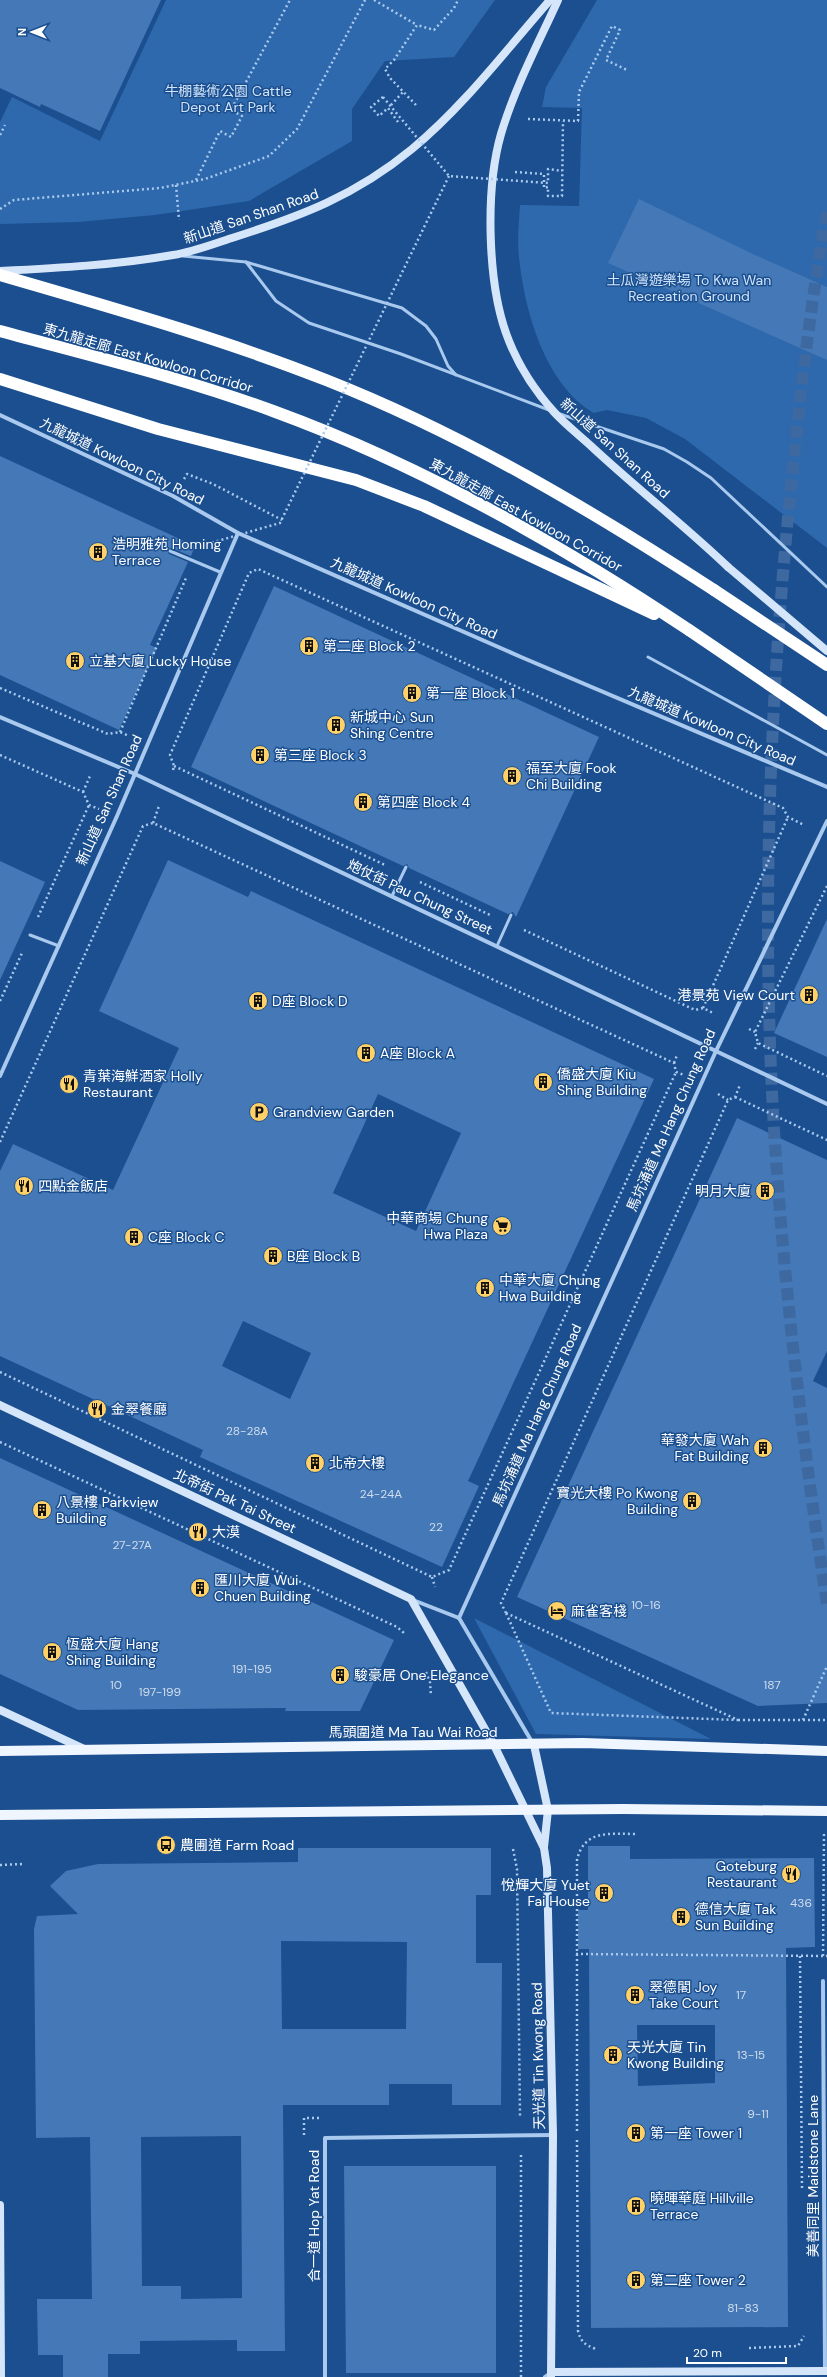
<svg xmlns="http://www.w3.org/2000/svg" width="827" height="2377" font-family="'DM Sans','Noto Sans TC',sans-serif">
<rect width="100%" height="100%" fill="#1b4f8f"/>
<g fill="#2e69ad">
<polygon points="166,0 495,0 454,57 385,61 352,109 352,141 249,201 155,215 78,222 0,224 0,122 12,97 100,141"/>
<path d="M597,0H827V548L685,439L646,418L607,410L594,413C545,385 524,309 519,257C517,240 519,222 520,205L579,206L582,108L542,107L546,87Z"/>
<polygon points="474,1618 711,1739 536,1734"/>
</g>
<g fill="#4478b7" fill-rule="evenodd">
<polygon points="0,0 161,0 100,131 41,104 40,107 0,88"/>
<polygon points="639,199 753,254 827,287 827,360 608,263"/>
<polygon points="0,456 195,546 191,556 171,548 167,550 169,554 188,562 150,645 157,648 119,730 0,675"/>
<polygon points="274,586 599,737 516,917 513,912 508,914 409,868 407,864 403,866 191,767"/>
<path d="M168,860L248,897L251,891L654,1079L468,1481L479,1486L442,1567L200,1457L203,1450L0,1356V1171L13,1144L113,1190L179,1048L99,1011ZM378,1094L461,1133L416,1231L333,1193ZM243,1321L311,1353L290,1399L222,1366Z"/>
<polygon points="0,861 45,882 0,980"/>
<polygon points="827,919 827,1057 774,1033"/>
<polygon points="737,1118 827,1160 827,1351 813,1381 827,1388 827,1703 758,1706 517,1597"/>
<polygon points="0,1458 394,1640 360,1711 285,1711 286,1708 78,1710 0,1674"/>
<path d="M588,1846H630V1859L814,1858L815,1947L786,1948L788,2327L591,2328L589,1949H578V1910H588ZM637,2025H715V2083L638,2086Z"/>
<path d="M298,1848H491V1895H476V1963H502L501,2105H452V2084H389V2105H283L285,2351H237V2340L140,2341V2354H108V2377H63V2355H38L37,2299H92L90,2137L36,2138L34,1929L37,1916L78,1914L50,1886L66,1871L98,1864L298,1862ZM281,1941L407,1942L406,2029H282ZM241,2136L242,2298L181,2299V2286H142L141,2137Z"/>
<polygon points="344,2166 496,2166 496,2373 346,2373"/>
</g>
<g fill="none" stroke-linecap="round" stroke-linejoin="round">
<path stroke="#3d69a0" stroke-width="12" stroke-dasharray="12 6" stroke-linecap="butt" d="M827,212C811,299 801,389 792,477C770,690 761,914 774,1129C784,1288 803,1446 827,1604"/>
<g stroke="#a9c9ee" stroke-width="2.5" stroke-dasharray="2 3" stroke-linecap="butt">
<polyline points="374,0 417,25"/>
<polyline points="383,97 371,107 379,116 388,108 398,122"/>
<polyline points="391,105 403,92"/>
<polyline points="416,105 390,78 385,69 394,60 417,25 434,30 454,8 458,0"/>
<polyline points="528,119 578,121 579,92 612,26 620,30 606,60 627,70"/>
<polyline points="0,135 5,125"/>
<polyline points="515,172 544,174 544,188 548,187 548,196 562,196 563,121"/>
<polyline points="196,180 220,131 231,137 242,116 231,110 290,0"/>
<polyline points="176,185 179,220"/>
<polyline points="0,209 14,200 160,188 205,179 269,156 297,129 365,0"/>
<polyline points="184,479 187,474 213,484 282,520"/>
<polyline points="0,688 108,734 120,732 129,736"/>
<polyline points="120,732 186,578"/>
<polyline points="0,755 83,792 89,805 99,809"/>
<polyline points="174,766 385,865"/>
<polyline points="173,770 174,766 170,755 249,573 258,569 783,808 788,817 804,825"/>
<polyline points="83,792 90,776"/>
<polyline points="153,823 159,806"/>
<polyline points="420,882 490,915"/>
<polyline points="827,886 755,1032 758,1043 827,1076"/>
<polyline points="38,917 89,805"/>
<polyline points="524,930 695,1010 703,1008 713,1013"/>
<polyline points="0,1001 22,953"/>
<polyline points="703,1008 788,817"/>
<polyline points="749,1029 755,1032"/>
<polyline points="755,1049 758,1043"/>
<polyline points="674,1063 677,1055"/>
<polyline points="718,1094 728,1100"/>
<polyline points="735,1097 827,1140"/>
<polyline points="0,1142 143,826 153,823 674,1063 676,1072 684,1075"/>
<polyline points="0,1372 432,1577 449,1570 676,1072"/>
<polyline points="0,1442 397,1627 404,1633"/>
<polyline points="432,1577 435,1587"/>
<polyline points="506,1613 501,1603 728,1100 735,1097 740,1085"/>
<polygon points="506,1613 738,1720 551,1713"/>
<polyline points="426,1672 430,1682 431,1696"/>
<polyline points="738,1720 827,1720"/>
<polyline points="803,1720 827,1666"/>
<polyline points="513,1849 517,1869 520,2116"/>
<polyline points="0,1865 23,1864"/>
<polyline points="576,1954 827,1956"/>
<polyline points="800,1956 802,2191"/>
<polyline points="823,1956 824,1834"/>
<path d="M577,2131V1860C584,1829 610,1834 637,1834"/>
<polyline points="304,2135 304,2118 319,2118"/>
<path d="M577,2140L578,2331C581,2342 585,2345 596,2349"/>
<polyline points="521,2155 521,2377"/>
<polyline points="749,2348 798,2346 804,2336"/>
</g>
<g stroke="#a9c9ee" stroke-width="3">
<polyline points="183,256 246,262 402,308 426,326 436,339 448,366 456,375"/>
<polyline points="246,262 276,301 309,323 401,354 549,410"/>
<polyline points="560,414 664,449 687,462 711,478 827,587"/>
<polyline points="170,551 220,572"/>
<polyline points="648,657 827,755"/>
<polyline points="392,896 406,867"/>
<polyline points="30,935 59,946"/>
<polyline points="497,946 511,915"/>
</g>
<g stroke="#a9c9ee" stroke-width="4">
<polyline points="0,415 173,496 238,533 521,657 827,787"/>
<polyline points="0,717 135,774 827,1104"/>
<polyline points="0,1076 117,816 238,533"/>
<polyline points="413,1600 459,1618"/>
<polyline points="459,1618 716,1051 827,821"/>
<polyline points="459,1618 532,1742"/>
<polyline points="823,1981 825,2371"/>
<polyline points="325,2377 325,2138 553,2135"/>
<polyline points="545,2377 551,2373"/>
</g>
<g stroke="#d6e6fa" stroke-width="8">
<path d="M558,0C538,44 515,87 501,134C485,190 487,287 509,341C519,366 536,392 554,412C565,424 579,435 591,446C636,488 684,525 728,567"/>
<path d="M0,271C58,268 116,265 173,255C193,252 213,244 232,238C301,216 355,196 412,149C464,106 506,50 550,0"/>
<polyline points="0,1405 411,1599 494,1745 544,1848 547,1868 553,2135 551,2377"/>
<polyline points="0,1710 84,1749"/>
<polyline points="534,1745 548,1810 544,1847"/>
<polyline points="0,2205 1,2377"/>
<polyline points="551,2372 827,2371"/>
</g>
<g stroke="#f0f6ff" stroke-width="10">
<polyline points="0,1751 583,1743 827,1751"/>
<polyline points="0,1815 623,1809 827,1811"/>
</g>
<g stroke="#fff" stroke-width="12">
<path d="M0,275C109,307 220,338 326,380C463,434 591,510 714,590"/>
<path d="M0,331C92,356 184,378 273,411C421,465 559,543 689,630"/>
<polyline points="0,379 158,429 356,480 424,506 654,614"/>
</g>
<g stroke="#a9c9ee" stroke-width="2.5" stroke-dasharray="2 3" stroke-linecap="butt">
<polyline points="383,97 449,176 548,183 548,169 562,171"/>
<polyline points="207,544 280,523 449,176"/>
</g>
<polyline stroke="#d6e6fa" stroke-width="8" points="728,567 827,651"/>
<g stroke="#fff" stroke-width="12">
<polyline points="714,590 827,665"/>
<polyline points="689,630 827,724"/>
</g>
</g>
<defs>
<g id="building-disc" transform="scale(1)"><circle r="9.5" fill="#ffd166" stroke="#1b4f8f"/><path d="M-4-6H4V6H1V3H-1V6H-4ZM-2.5-4.3h1.7v1.8h-1.7ZM.8-4.3h1.7v1.8H.8ZM-2.5-1h1.7V.8h-1.7ZM.8-1h1.7V.8H.8Z" fill="#111"/></g>
<g id="restaurant-disc" transform="scale(1)"><circle r="9.5" fill="#ffd166" stroke="#1b4f8f"/><path d="M-5-6h1v4h1v-4h1v4h1v-4h1v5L-1.5 .5V6h-2V.5L-5-1ZM5-6V6H3V1.5H1.5Q1.5-4 5-6Z" fill="#111"/></g>
<g id="parking-disc" transform="scale(1)"><circle r="9.5" fill="#ffd166" stroke="#1b4f8f"/><path d="M-3.5-5.5H1a3.5 3.5 0 0 1 0 7H-1V5.5H-3.5ZM-1-3.4V-.6H.8a1.4 1.4 0 0 0 0-2.8Z" fill="#111"/></g>
<g id="supermarket-disc" transform="scale(1)"><circle r="9.5" fill="#ffd166" stroke="#1b4f8f"/><path d="M-6-5.5h2.5l.6 2H6L4.5 2H-2.5L-4.4-4H-6ZM-1.5 3.2a1.3 1.3 0 1 0 .1 0ZM3 3.2a1.3 1.3 0 1 0 .1 0Z" fill="#111"/></g>
<g id="hotel-disc" transform="scale(1)"><circle r="9.5" fill="#ffd166" stroke="#1b4f8f"/><path d="M-6-4.5h1.5V1H6V5H4.5V3h-9V5H-6ZM-4 0a1.8 1.8 0 1 1 3.6 0ZM.5 0V-2.5h3Q6-2.5 6 0Z" fill="#111"/></g>
<g id="bus-disc" transform="scale(1)"><circle r="9.5" fill="#ffd166" stroke="#1b4f8f"/><path d="M-5-6H5V4H4V6H2V4H-2V6H-4V4H-5ZM-3.5-4V0h7V-4ZM-3.5 1.2v1.5H-2V1.2ZM2 1.2v1.5H3.5V1.2Z" fill="#111"/></g>
</defs>
<g fill-rule="evenodd">
<use href="#building-disc" x="98" y="552"/>
<use href="#building-disc" x="309" y="646"/>
<use href="#building-disc" x="75" y="661"/>
<use href="#building-disc" x="412" y="693"/>
<use href="#building-disc" x="336" y="725"/>
<use href="#building-disc" x="260" y="755"/>
<use href="#building-disc" x="512" y="776"/>
<use href="#building-disc" x="363" y="802"/>
<use href="#building-disc" x="809" y="995"/>
<use href="#building-disc" x="258" y="1001"/>
<use href="#building-disc" x="366" y="1053"/>
<use href="#building-disc" x="543" y="1082"/>
<use href="#restaurant-disc" x="69" y="1084"/>
<use href="#parking-disc" x="259" y="1112"/>
<use href="#restaurant-disc" x="24" y="1186"/>
<use href="#building-disc" x="765" y="1191"/>
<use href="#supermarket-disc" x="502" y="1226"/>
<use href="#building-disc" x="134" y="1237"/>
<use href="#building-disc" x="273" y="1256"/>
<use href="#building-disc" x="485" y="1288"/>
<use href="#restaurant-disc" x="97" y="1409"/>
<use href="#building-disc" x="763" y="1448"/>
<use href="#building-disc" x="315" y="1463"/>
<use href="#building-disc" x="692" y="1501"/>
<use href="#building-disc" x="42" y="1510"/>
<use href="#restaurant-disc" x="198" y="1532"/>
<use href="#building-disc" x="200" y="1588"/>
<use href="#hotel-disc" x="557" y="1611"/>
<use href="#building-disc" x="52" y="1652"/>
<use href="#building-disc" x="340" y="1675"/>
<use href="#bus-disc" x="166" y="1845"/>
<use href="#restaurant-disc" x="791" y="1874"/>
<use href="#building-disc" x="604" y="1893"/>
<use href="#building-disc" x="681" y="1917"/>
<use href="#building-disc" x="635" y="1995"/>
<use href="#building-disc" x="613" y="2055"/>
<use href="#building-disc" x="636" y="2133"/>
<use href="#building-disc" x="636" y="2206"/>
<use href="#building-disc" x="636" y="2280"/>
</g>
<g text-anchor="middle" stroke-width="3" stroke-linejoin="round" paint-order="stroke">
<g font-size="12" fill="#d0dded">
<text x="247" y="1435">28-28A</text>
<text x="381" y="1498">24-24A</text>
<text x="436" y="1531">22</text>
<text x="132" y="1549">27-27A</text>
<text x="646" y="1609">10-16</text>
<text x="252" y="1673">191-195</text>
<text x="116" y="1689">10</text>
<text x="772" y="1689">187</text>
<text x="160" y="1696">197-199</text>
<text x="801" y="1907">436</text>
<text x="741" y="1999">17</text>
<text x="751" y="2059">13-15</text>
<text x="758" y="2118">9-11</text>
<text x="743" y="2312">81-83</text>
</g>
<g font-size="14" fill="#cfe3fa" stroke="#1b4f8f">
<text x="228" y="96">牛棚藝術公園 Cattle<tspan x="228" dy="16">Depot Art Park</tspan></text>
<text x="689" y="285">土瓜灣遊樂場 To Kwa Wan<tspan x="689" dy="16">Recreation Ground</tspan></text>
</g>
<g font-size="14" fill="#fff" stroke="#1b4f8f">
<text transform="translate(251 216) rotate(-19)" y="5">新山道 San Shan Road</text>
<text transform="translate(148 358) rotate(16)" y="5">東九龍走廊 East Kowloon Corridor</text>
<text transform="translate(615 448) rotate(42)" y="5">新山道 San Shan Road</text>
<text transform="translate(122 461) rotate(26)" y="5">九龍城道 Kowloon City Road</text>
<text transform="translate(526 515) rotate(29)" y="5">東九龍走廊 East Kowloon Corridor</text>
<text transform="translate(414 598) rotate(24)" y="5">九龍城道 Kowloon City Road</text>
<text transform="translate(712 726) rotate(23)" y="5">九龍城道 Kowloon City Road</text>
<text transform="translate(109 800) rotate(-66)" y="5">新山道 San Shan Road</text>
<text transform="translate(420 897) rotate(25)" y="5">炮仗街 Pau Chung Street</text>
<text transform="translate(671 1120) rotate(-66)" y="5">馬坑涌道 Ma Hang Chung Road</text>
<text transform="translate(537 1415) rotate(-66)" y="5">馬坑涌道 Ma Hang Chung Road</text>
<text transform="translate(235 1501) rotate(25)" y="5">北帝街 Pak Tai Street</text>
<text x="413" y="1737">馬頭圍道 Ma Tau Wai Road</text>
<text transform="translate(538 2056) rotate(-91)" y="5">天光道 Tin Kwong Road</text>
<text transform="translate(813 2176) rotate(-90)" y="5">美善同里 Maidstone Lane</text>
<text transform="translate(314 2216) rotate(-90)" y="5">合一道 Hop Yat Road</text>
</g>
<g font-size="14" fill="#fff" stroke="#1b4f8f" text-anchor="start">
<text x="112" y="549">浩明雅苑 Homing<tspan x="112" dy="16">Terrace</tspan></text>
<text x="323" y="651">第二座 Block 2</text>
<text x="89" y="666">立基大廈 Lucky House</text>
<text x="426" y="698">第一座 Block 1</text>
<text x="350" y="722">新城中心 Sun<tspan x="350" dy="16">Shing Centre</tspan></text>
<text x="274" y="760">第三座 Block 3</text>
<text x="526" y="773">福至大廈 Fook<tspan x="526" dy="16">Chi Building</tspan></text>
<text x="377" y="807">第四座 Block 4</text>
<text x="795" y="1000" text-anchor="end">港景苑 View Court</text>
<text x="272" y="1006">D座 Block D</text>
<text x="380" y="1058">A座 Block A</text>
<text x="557" y="1079">僑盛大廈 Kiu<tspan x="557" dy="16">Shing Building</tspan></text>
<text x="83" y="1081">青葉海鮮酒家 Holly<tspan x="83" dy="16">Restaurant</tspan></text>
<text x="273" y="1117">Grandview Garden</text>
<text x="38" y="1191">四點金飯店</text>
<text x="751" y="1196" text-anchor="end">明月大廈</text>
<text x="488" y="1223" text-anchor="end">中華商場 Chung<tspan x="488" dy="16">Hwa Plaza</tspan></text>
<text x="148" y="1242">C座 Block C</text>
<text x="287" y="1261">B座 Block B</text>
<text x="499" y="1285">中華大廈 Chung<tspan x="499" dy="16">Hwa Building</tspan></text>
<text x="111" y="1414">金翠餐廳</text>
<text x="749" y="1445" text-anchor="end">華發大廈 Wah<tspan x="749" dy="16">Fat Building</tspan></text>
<text x="329" y="1468">北帝大樓</text>
<text x="678" y="1498" text-anchor="end">寶光大樓 Po Kwong<tspan x="678" dy="16">Building</tspan></text>
<text x="56" y="1507">八景樓 Parkview<tspan x="56" dy="16">Building</tspan></text>
<text x="212" y="1537">大漠</text>
<text x="214" y="1585">匯川大廈 Wui<tspan x="214" dy="16">Chuen Building</tspan></text>
<text x="571" y="1616">麻雀客棧</text>
<text x="66" y="1649">恆盛大廈 Hang<tspan x="66" dy="16">Shing Building</tspan></text>
<text x="354" y="1680">駿豪居 One Elegance</text>
<text x="180" y="1850">農圃道 Farm Road</text>
<text x="777" y="1871" text-anchor="end">Goteburg<tspan x="777" dy="16">Restaurant</tspan></text>
<text x="590" y="1890" text-anchor="end">悅輝大廈 Yuet<tspan x="590" dy="16">Fai House</tspan></text>
<text x="695" y="1914">德信大廈 Tak<tspan x="695" dy="16">Sun Building</tspan></text>
<text x="649" y="1992">翠德閣 Joy<tspan x="649" dy="16">Take Court</tspan></text>
<text x="627" y="2052">天光大廈 Tin<tspan x="627" dy="16">Kwong Building</tspan></text>
<text x="650" y="2138">第一座 Tower 1</text>
<text x="650" y="2203">曉暉華庭 Hillville<tspan x="650" dy="16">Terrace</tspan></text>
<text x="650" y="2285">第二座 Tower 2</text>
</g>
</g>
<g transform="translate(32 32) rotate(270)" stroke="#1b4f8f" stroke-width="3" paint-order="stroke">
<path d="M0-3L7 15L0 10L-7 15Z" fill="#ffffff"/>
<text y="-6" font-size="11" font-weight="bold" text-anchor="middle" fill="#ffffff">N</text>
</g>
<path d="M687 2357v6h99v-6" fill="none" stroke="#ffffff" stroke-width="2"/>
<text x="693" y="2357" font-size="12" fill="#ffffff" stroke="#1b4f8f" stroke-width="3" paint-order="stroke">20 m</text>
</svg>
